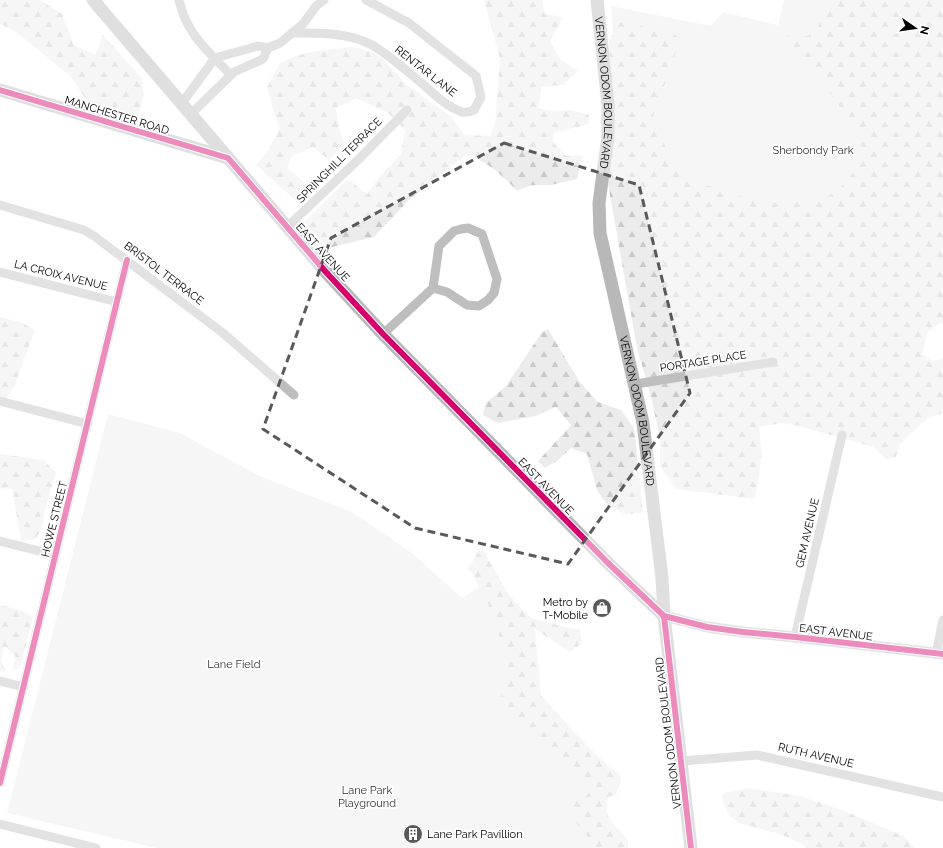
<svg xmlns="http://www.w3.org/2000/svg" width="943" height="848" font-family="Raleway,sans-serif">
<defs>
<pattern id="forest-firs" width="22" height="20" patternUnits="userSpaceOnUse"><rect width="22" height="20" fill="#ececec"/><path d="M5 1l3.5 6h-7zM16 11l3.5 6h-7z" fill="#c9c9c9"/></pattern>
</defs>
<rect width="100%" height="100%" fill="#fff"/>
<g fill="#ececec">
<polygon points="784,0 943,0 943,226 712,261 615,60 611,6 711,26 723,12 778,25"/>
<polygon points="108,414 180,433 262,477 352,512 412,553 462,598 492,579 538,695 600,795 613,848 156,848 7,813"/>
</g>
<g fill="url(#forest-firs)">
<polygon points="0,0 40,0 62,14 74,45 95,55 103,35 141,77 144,96 138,116 109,109 87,101 71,77 16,32 0,24"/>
<path d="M484,0H542L545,14L563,17L550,41L560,59L578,71L563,85L542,87L538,108L552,111L570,110L589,115V124L554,133L553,142L566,156L583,155L577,179L551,185H532L517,191C504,177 485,159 466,155L410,199L374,237L328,248L304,222L348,179L367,194L381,175L401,154L405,130L388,113L356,98L336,108L340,132L345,145L329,160L313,147L292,156L287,168L303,181L308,193L295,200L256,165L270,148L279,129L267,87L280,63L298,55L316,51L353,47L369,51L383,59L407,85L452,117L462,132L467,135L490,136L495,123L500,59Z"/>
<path d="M817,0H943V325L941,322L928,332L922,354L933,361L943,358V413L928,418L906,438L900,444L896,457L887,460L873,447L799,426L782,423L759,427L762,455L755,499L676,489L660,466V437L650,393L637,348L608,184L612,142L609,42L618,22L634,24L664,33H672L681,38L652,120L665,145L668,157L679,174L692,182L718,188L750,200L764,201L781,204L826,197L838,190L867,157C850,121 829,89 805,58C799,51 792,45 786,38L791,33L808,36L818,27L825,5Z"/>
<polygon points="0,317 23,323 35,330 14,387 5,400 0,397"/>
<polygon points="548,329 579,381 598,402 621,410 634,428 643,513 625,514 606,503 597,490 587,454 571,448 557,461 545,468 538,461 571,425 556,407 535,416 498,423 483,415 486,403 506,386 542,332"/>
<polygon points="0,454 44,460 56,473 46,506 42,528 36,539 21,541 12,489 0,488"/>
<path d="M479,550H483L509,595L531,618L569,628L580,629L582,643L570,652L535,629L541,695L574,732L609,767L620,774L621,780L616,795L608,797C604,823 614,822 628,840V848H597C590,836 560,815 578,800C582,797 587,796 591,792L571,773V763L533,739L513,711L501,701C502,686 505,669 503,654C500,625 486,600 473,574L468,569Z"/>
<polygon points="0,605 20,610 33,617 20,668 13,670 15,655 4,646 1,661 6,671 0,672"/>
<polygon points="748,788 800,796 837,808 904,836 915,848 805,848 804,845 780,834 739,823 729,816 722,799 723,793"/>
</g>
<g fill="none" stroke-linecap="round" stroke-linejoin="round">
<g stroke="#bebebe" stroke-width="9">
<path d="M179,0C187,35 207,50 231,75"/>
<path d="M292,33C318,33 348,32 372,45C391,56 408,72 425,86C436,96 448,107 462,112C467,113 470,112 474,110L481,97L476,76L409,23L366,0"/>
<polyline points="182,103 215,58 258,46 268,48"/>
<polyline points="191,114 234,72 263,59 268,48 280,43 303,24 316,6 324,0"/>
<polyline points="0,205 84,230 94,236 223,333 294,395"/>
<polyline points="287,227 359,159 407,110"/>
<polyline points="0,272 117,302"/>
<polyline points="383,334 433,288 439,246 454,231 461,229 468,228 482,234 497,279 494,293 488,300 479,306 467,305 447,292 433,288"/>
<polyline points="636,384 773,362"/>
<polyline points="0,401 88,424"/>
<polyline points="0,541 55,555"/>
<polyline points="795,637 842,435"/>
<polyline points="936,654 943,620"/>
<polyline points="0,681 24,687"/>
<polyline points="682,761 757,755 943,797"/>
<polyline points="0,783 127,260"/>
<polyline points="0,824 96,848"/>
</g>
<polyline stroke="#bebebe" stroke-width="11" points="664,616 707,627 743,632 795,637 943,654"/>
<g stroke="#b8b8b8" stroke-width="13">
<polyline points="93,0 325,271 383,334 608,563 664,616"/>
<path id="s1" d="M597,0L608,105V136L599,203L600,233L643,423L662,578L664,616L691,848"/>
<polyline points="0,90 228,158"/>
</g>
<g stroke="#fff" stroke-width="8">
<g id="cycleway">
<polyline points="0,90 228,158 325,271 383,334 608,563 664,616 707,627 743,632 795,637 943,654"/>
<polyline points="664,616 691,848"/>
<polyline points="0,783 127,260"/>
</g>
</g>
<use href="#cycleway" stroke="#d6006c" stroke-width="6"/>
</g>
<path d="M0 0H943V848H0ZM504,143L639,185L690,393L568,564L415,528L263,429L331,238Z" fill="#fff" fill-opacity=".55" fill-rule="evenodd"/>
<path fill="none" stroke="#595959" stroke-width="3" stroke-dasharray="8 5" stroke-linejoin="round" d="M504,143L639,185L690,393L568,564L415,528L263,429L331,238Z"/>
<defs>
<g id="shop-disc" transform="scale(1)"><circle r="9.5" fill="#595959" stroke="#fff"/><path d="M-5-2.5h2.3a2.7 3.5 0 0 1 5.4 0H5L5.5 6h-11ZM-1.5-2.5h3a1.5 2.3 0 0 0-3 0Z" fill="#fff"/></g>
<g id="building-disc" transform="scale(1)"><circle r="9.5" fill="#595959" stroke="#fff"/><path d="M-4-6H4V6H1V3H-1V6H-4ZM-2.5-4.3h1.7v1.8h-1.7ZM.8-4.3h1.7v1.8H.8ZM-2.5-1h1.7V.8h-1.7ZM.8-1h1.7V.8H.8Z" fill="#fff"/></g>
</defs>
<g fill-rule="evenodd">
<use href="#shop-disc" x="602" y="608"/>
<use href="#building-disc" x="413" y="834"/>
</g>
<g text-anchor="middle" stroke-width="3.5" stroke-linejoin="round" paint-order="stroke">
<g font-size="11" fill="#000" stroke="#fff">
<text transform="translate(426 71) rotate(38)" y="4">RENTAR LANE</text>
<text dy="4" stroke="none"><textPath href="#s1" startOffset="93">VERNON ODOM BOULEVARD</textPath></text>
<text transform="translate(117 115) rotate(17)" y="4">MANCHESTER ROAD</text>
<text transform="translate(339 160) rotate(-45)" y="4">SPRINGHILL TERRACE</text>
<text transform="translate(323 252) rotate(48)" y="4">EAST AVENUE</text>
<text transform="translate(164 273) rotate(37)" y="4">BRISTOL TERRACE</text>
<text transform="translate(61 275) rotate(14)" y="4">LA CROIX AVENUE</text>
<text transform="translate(703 361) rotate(-9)" y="4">PORTAGE PLACE</text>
<text dy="4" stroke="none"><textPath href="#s1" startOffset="416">VERNON ODOM BOULEVARD</textPath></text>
<text transform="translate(546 486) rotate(46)" y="4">EAST AVENUE</text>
<text transform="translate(54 519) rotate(-76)" y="4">HOWE STREET</text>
<text transform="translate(807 533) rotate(-77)" y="4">GEM AVENUE</text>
<text transform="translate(836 632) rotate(7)" y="4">EAST AVENUE</text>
<text transform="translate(668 733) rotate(-97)" y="4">VERNON ODOM BOULEVARD</text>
<text transform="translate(816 755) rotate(13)" y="4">RUTH AVENUE</text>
</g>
<g font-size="11" fill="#333" stroke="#fff">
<text x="813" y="154">Sherbondy Park</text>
<text x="234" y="668">Lane Field</text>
<text x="367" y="794">Lane Park<tspan x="367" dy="13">Playground</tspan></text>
</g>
<g font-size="11" fill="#000" stroke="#fff" text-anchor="end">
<text x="588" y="606">Metro by<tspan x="588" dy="13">T-Mobile</tspan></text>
<text x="427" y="838" text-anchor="start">Lane Park Pavillion</text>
</g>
</g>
<g transform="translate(915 28) rotate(103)" stroke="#ffffff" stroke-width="3" paint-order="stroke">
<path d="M0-3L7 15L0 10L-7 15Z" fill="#000000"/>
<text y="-6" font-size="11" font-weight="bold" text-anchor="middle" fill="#000000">N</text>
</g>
</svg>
